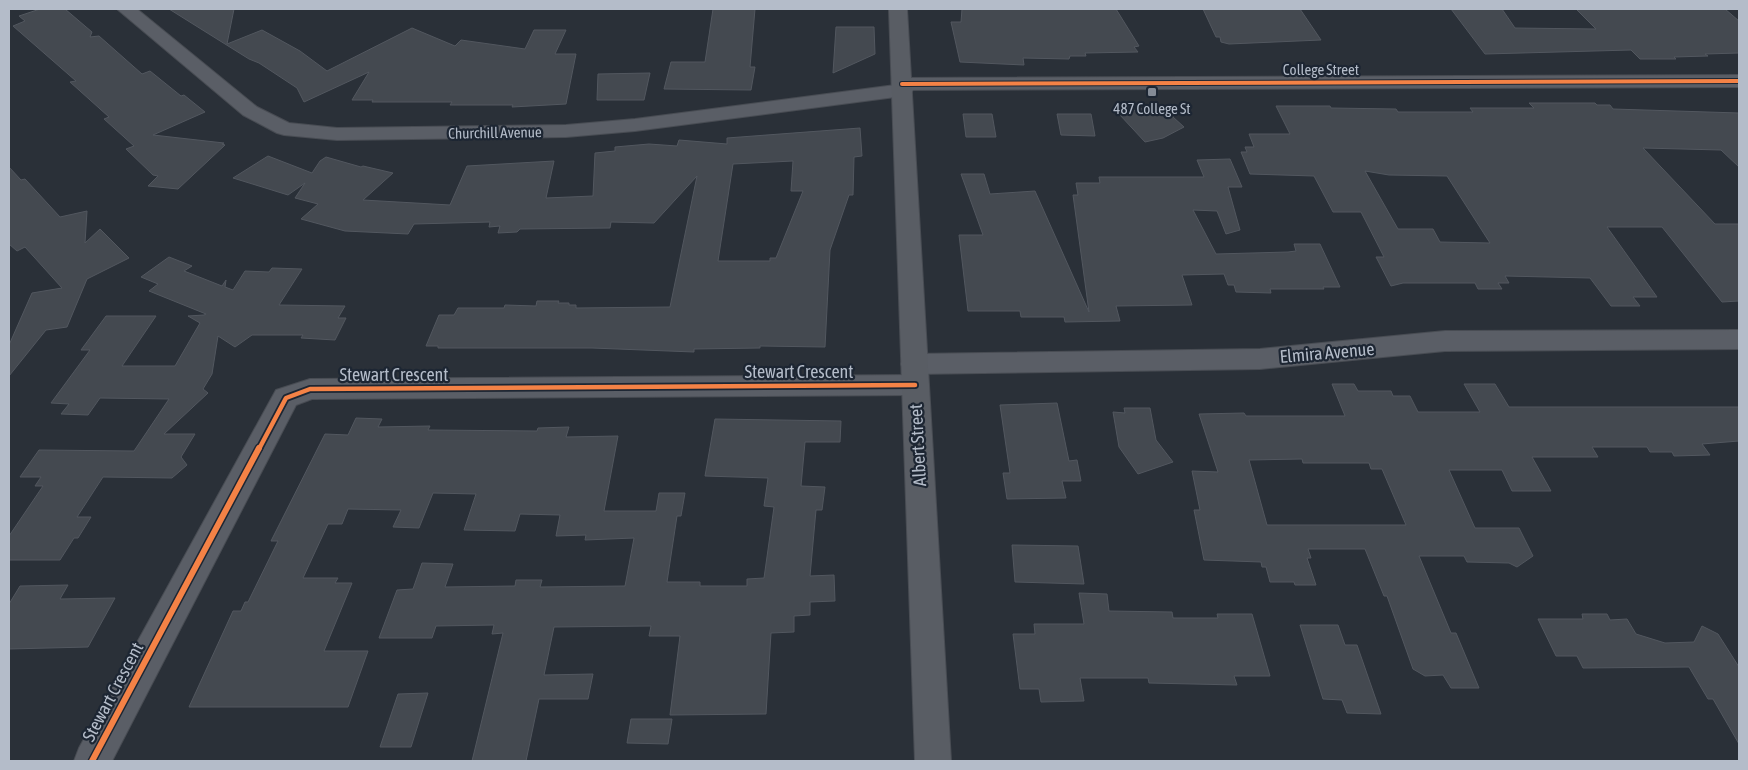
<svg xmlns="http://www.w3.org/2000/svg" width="1748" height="770" font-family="'Asap Condensed',sans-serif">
<rect width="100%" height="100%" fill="#2a3038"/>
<g fill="#444950" stroke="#52575f" fill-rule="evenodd">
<polygon points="40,9 65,9 92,32 90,37 99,36 142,74 150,71 181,96 184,95 205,112 153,135 224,143 222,144 225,145 178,189 148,186 158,176 153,175 126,149 134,146 104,119 109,117 70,82 76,81 13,26 25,21 19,16"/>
<polygon points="169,9 234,9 227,44 262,30 300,51 327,71 412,28 455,46 461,40 525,49 534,30 566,30 555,54 576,54 566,104 512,107 513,105 450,105 452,102 372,102 373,100 352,100 369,72 304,102 297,88 259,63 249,59"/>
<polygon points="713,9 755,9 750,67 755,67 751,90 664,89 671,62 705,62"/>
<polygon points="962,9 1116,9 1139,46 1134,47 1138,52 1085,53 1086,56 1070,56 1069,59 1023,58 1024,65 960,62 951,22 961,22"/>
<polygon points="1203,9 1300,9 1321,40 1229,44 1221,42 1220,37 1216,37"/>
<polygon points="1451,9 1502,9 1515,28 1596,29 1576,9 1725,9 1739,21 1739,53 1705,54 1708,56 1674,57 1676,59 1640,59 1631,50 1485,54"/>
<polygon points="836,27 874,27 875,54 833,73"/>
<polygon points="650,73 644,100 597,100 598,74"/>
<path d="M1529,103H1595L1597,105H1610L1613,109L1739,113V167L1721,150L1643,148L1715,224H1739V301L1722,302L1662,227H1607L1657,297H1633L1640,306H1611L1590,278L1505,276L1509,283H1498L1502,289H1478L1475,283H1403L1391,286L1376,257H1384L1361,212H1333L1314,176L1250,174L1241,152H1247L1245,147H1254L1249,134H1290L1276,106H1330L1331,108L1396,109L1398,112H1473L1470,108H1534ZM1365,171L1389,175L1447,176L1490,243L1440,242L1433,229H1398Z"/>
<polygon points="1149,107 1153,111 1170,107 1173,117 1184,127 1163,138 1145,142 1119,114"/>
<polygon points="963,114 992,114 996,137 966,137"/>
<polygon points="1057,114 1091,114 1095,136 1061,135"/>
<path d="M860,128L862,156L854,157L853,195H849L830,250L825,347L760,346V348L694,349V352L592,348H438V346H426L439,315H454L458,308H504L505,305L536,306L537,301H559L558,303H569V305H576V308L670,307L697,176L654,223L611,222L610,228L520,229L517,232L498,233L500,226L489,227L490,222L414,224L408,234L345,231L301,219L318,204L295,198L305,183L288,195L233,178L268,156L312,173L320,161L326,157L361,167L363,166L393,173L363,200L450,205L467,166L554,161L546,198L593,196L595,153L615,151V147L649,144L677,146L679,140L727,144V138ZM793,161L791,191H803L776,258H770V261H718L733,164Z"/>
<polygon points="1230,159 1242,187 1228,187 1240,230 1226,234 1217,211 1193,210 1216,254 1288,252 1296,251 1294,244 1320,244 1340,287 1323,287 1324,289 1270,289 1271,293 1236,292 1234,285 1228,285 1224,274 1182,275 1192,305 1116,306 1120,321 1065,322 1064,317 1021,317 1020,311 968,311 959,235 983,235 961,174 984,174 990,194 1035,191 1089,312 1073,195 1078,195 1076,183 1100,183 1099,177 1204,177 1197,160"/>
<polygon points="9,167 21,180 25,179 60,217 87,211 85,243 100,229 129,258 87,279 67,327 46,330 9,376 9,345 32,293 62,288 25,247 17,251 9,244"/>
<polygon points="169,257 192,266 184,271 222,286 226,280 225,287 233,290 245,271 269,272 272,268 302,269 279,305 345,306 338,318 346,318 335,340 301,338 303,335 252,335 235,347 218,336 212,374 203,389 208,393 164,434 195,434 181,457 187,465 172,478 103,477 77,517 91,517 78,538 74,538 60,560 9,560 9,536 43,486 35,486 41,477 20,477 39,450 134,451 169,399 100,398 88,415 61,414 69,404 51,403 90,350 81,350 106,316 156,316 122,366 175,366 200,323 188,316 204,315 206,314 149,291 158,284 141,277"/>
<path d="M1332,384H1354L1358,391H1391L1393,396H1410L1418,412H1480L1464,384H1495L1509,407H1739V441L1702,444L1710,455L1674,456L1672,452H1650L1647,447H1592L1598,457H1532L1551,491H1512L1502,470H1449L1475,528H1519L1533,556L1517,567L1509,563L1467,562L1464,556H1419L1451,633H1456L1479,688H1451L1443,675L1425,676L1413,669L1387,596H1384L1365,549H1308L1311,558H1307L1316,585H1295L1294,582H1270L1266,567H1262L1261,562L1204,560L1194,510H1200L1192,471L1218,472L1199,414L1244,413L1246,416H1345ZM1302,459L1303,463H1369L1371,469H1382L1406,525H1267L1249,460Z"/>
<polygon points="1057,403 1069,461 1077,460 1081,481 1062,481 1066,498 1007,499 1003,473 1010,473 1000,405"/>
<polygon points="1124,408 1150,408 1156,440 1173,462 1138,474 1119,447 1113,412 1125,413"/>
<polygon points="356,418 382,419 378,427 430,426 428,430 537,431 538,428 569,427 566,437 618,436 604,511 656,511 659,493 685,493 681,516 677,516 667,582 700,582 700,586 747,586 747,579 764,578 774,507 764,506 768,478 705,476 715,419 841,421 840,442 805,442 801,486 825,487 822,510 816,510 810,576 834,575 835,601 810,602 810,615 794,616 794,632 771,633 766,714 670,715 680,636 649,636 651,626 554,627 544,675 593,674 588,699 539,699 526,761 472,761 503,633 492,634 494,625 436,626 432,638 379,638 397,590 413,589 422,563 453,564 445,587 515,586 516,580 542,580 540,587 625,586 634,538 585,540 586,535 556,536 560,515 520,514 515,531 464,530 476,494 433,493 419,528 393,527 401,510 348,509 342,524 328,524 303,578 338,578 335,583 352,583 324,651 368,651 348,707 189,707 233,611 241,611 245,602 248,602 278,541 271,541 325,434 348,435"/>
<polygon points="1012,545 1078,546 1084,584 1015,582"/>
<polygon points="68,585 60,599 115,598 88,647 9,649 9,604 20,586"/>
<polygon points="1079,593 1107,594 1109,611 1172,612 1173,618 1218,618 1217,614 1252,614 1270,676 1234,676 1237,685 1149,683 1148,678 1080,678 1084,701 1041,702 1039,689 1020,689 1013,634 1035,634 1034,624 1084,624"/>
<polygon points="1582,614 1607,614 1610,620 1627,619 1636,634 1665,643 1694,642 1702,626 1718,634 1739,667 1739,744 1713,699 1708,699 1689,667 1583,668 1577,656 1556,656 1538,619 1583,619"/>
<polygon points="1300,625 1338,625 1345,645 1357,645 1381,714 1347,713 1342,700 1323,699"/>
<polygon points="428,693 411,747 380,747 398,694"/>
<polygon points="631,719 672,719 668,744 627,743"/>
</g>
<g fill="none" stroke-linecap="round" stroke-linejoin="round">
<g stroke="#484c53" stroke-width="2">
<g id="minor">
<polygon points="117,9 137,9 257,107 289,123 337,128 566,125 635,119 903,84 910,86 913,90 910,94 903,96 635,131 566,137 337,140 284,135 277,133 243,115"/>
<polygon points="1739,330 1739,349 1445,351 1260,369 914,374 904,371 901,364 904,357 914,354 1260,349 1445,331"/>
<polygon points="915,375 925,378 929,385 925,392 915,395 312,399 296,405 112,761 74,761 79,748 276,390 310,379"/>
</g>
</g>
<g stroke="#484c53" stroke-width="2">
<polygon id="tertiary" points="1739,75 1739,87 902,90 895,88 892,84 895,80 902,78"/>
</g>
<g stroke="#484c53" stroke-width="2">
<polygon id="secondary" points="889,9 907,9 951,761 915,761"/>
</g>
<use href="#minor" fill="#5a5e66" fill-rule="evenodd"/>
<use href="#tertiary" fill="#5a5e66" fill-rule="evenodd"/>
<use href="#secondary" fill="#595d64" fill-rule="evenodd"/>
<g stroke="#1d2633" stroke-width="6">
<polyline id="cycleway-far2" points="902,84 1739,81"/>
</g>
<g stroke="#1d2633" stroke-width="8">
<polyline id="cycleway-far1" points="259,449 286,398 310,389 915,385"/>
</g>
<g stroke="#1d2633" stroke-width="9">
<polyline id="cycleway" points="92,761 259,448"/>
</g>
<use href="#cycleway-far2" stroke="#f48246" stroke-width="4"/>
<use href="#cycleway-far1" stroke="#f48246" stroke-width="4.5"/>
<use href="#cycleway" stroke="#f48246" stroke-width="6"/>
</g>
<rect fill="#848b96" stroke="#1d2633" stroke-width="2" x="1147" y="87" width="10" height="10" rx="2.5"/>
<g text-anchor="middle" stroke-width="4.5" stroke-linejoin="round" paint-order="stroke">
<g font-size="15" fill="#b4bcc9" stroke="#1d2633">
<text x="1321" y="75">College Street</text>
<text transform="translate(495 133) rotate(-1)" y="5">Churchill Avenue</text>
</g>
<g font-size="15" fill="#b4bcc9" stroke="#1d2633">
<text x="1152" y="114">487 College St</text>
</g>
<g font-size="18" fill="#b4bcc9" stroke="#1d2633">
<text transform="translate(1327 353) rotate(-5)" y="6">Elmira Avenue</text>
<text x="799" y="378">Stewart Crescent</text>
<text x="394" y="381">Stewart Crescent</text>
<text transform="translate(918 445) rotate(-93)" y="6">Albert Street</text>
<text transform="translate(113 692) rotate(-62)" y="6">Stewart Crescent</text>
</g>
</g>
<rect width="1748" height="770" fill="none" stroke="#b4bcc9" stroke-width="20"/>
</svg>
